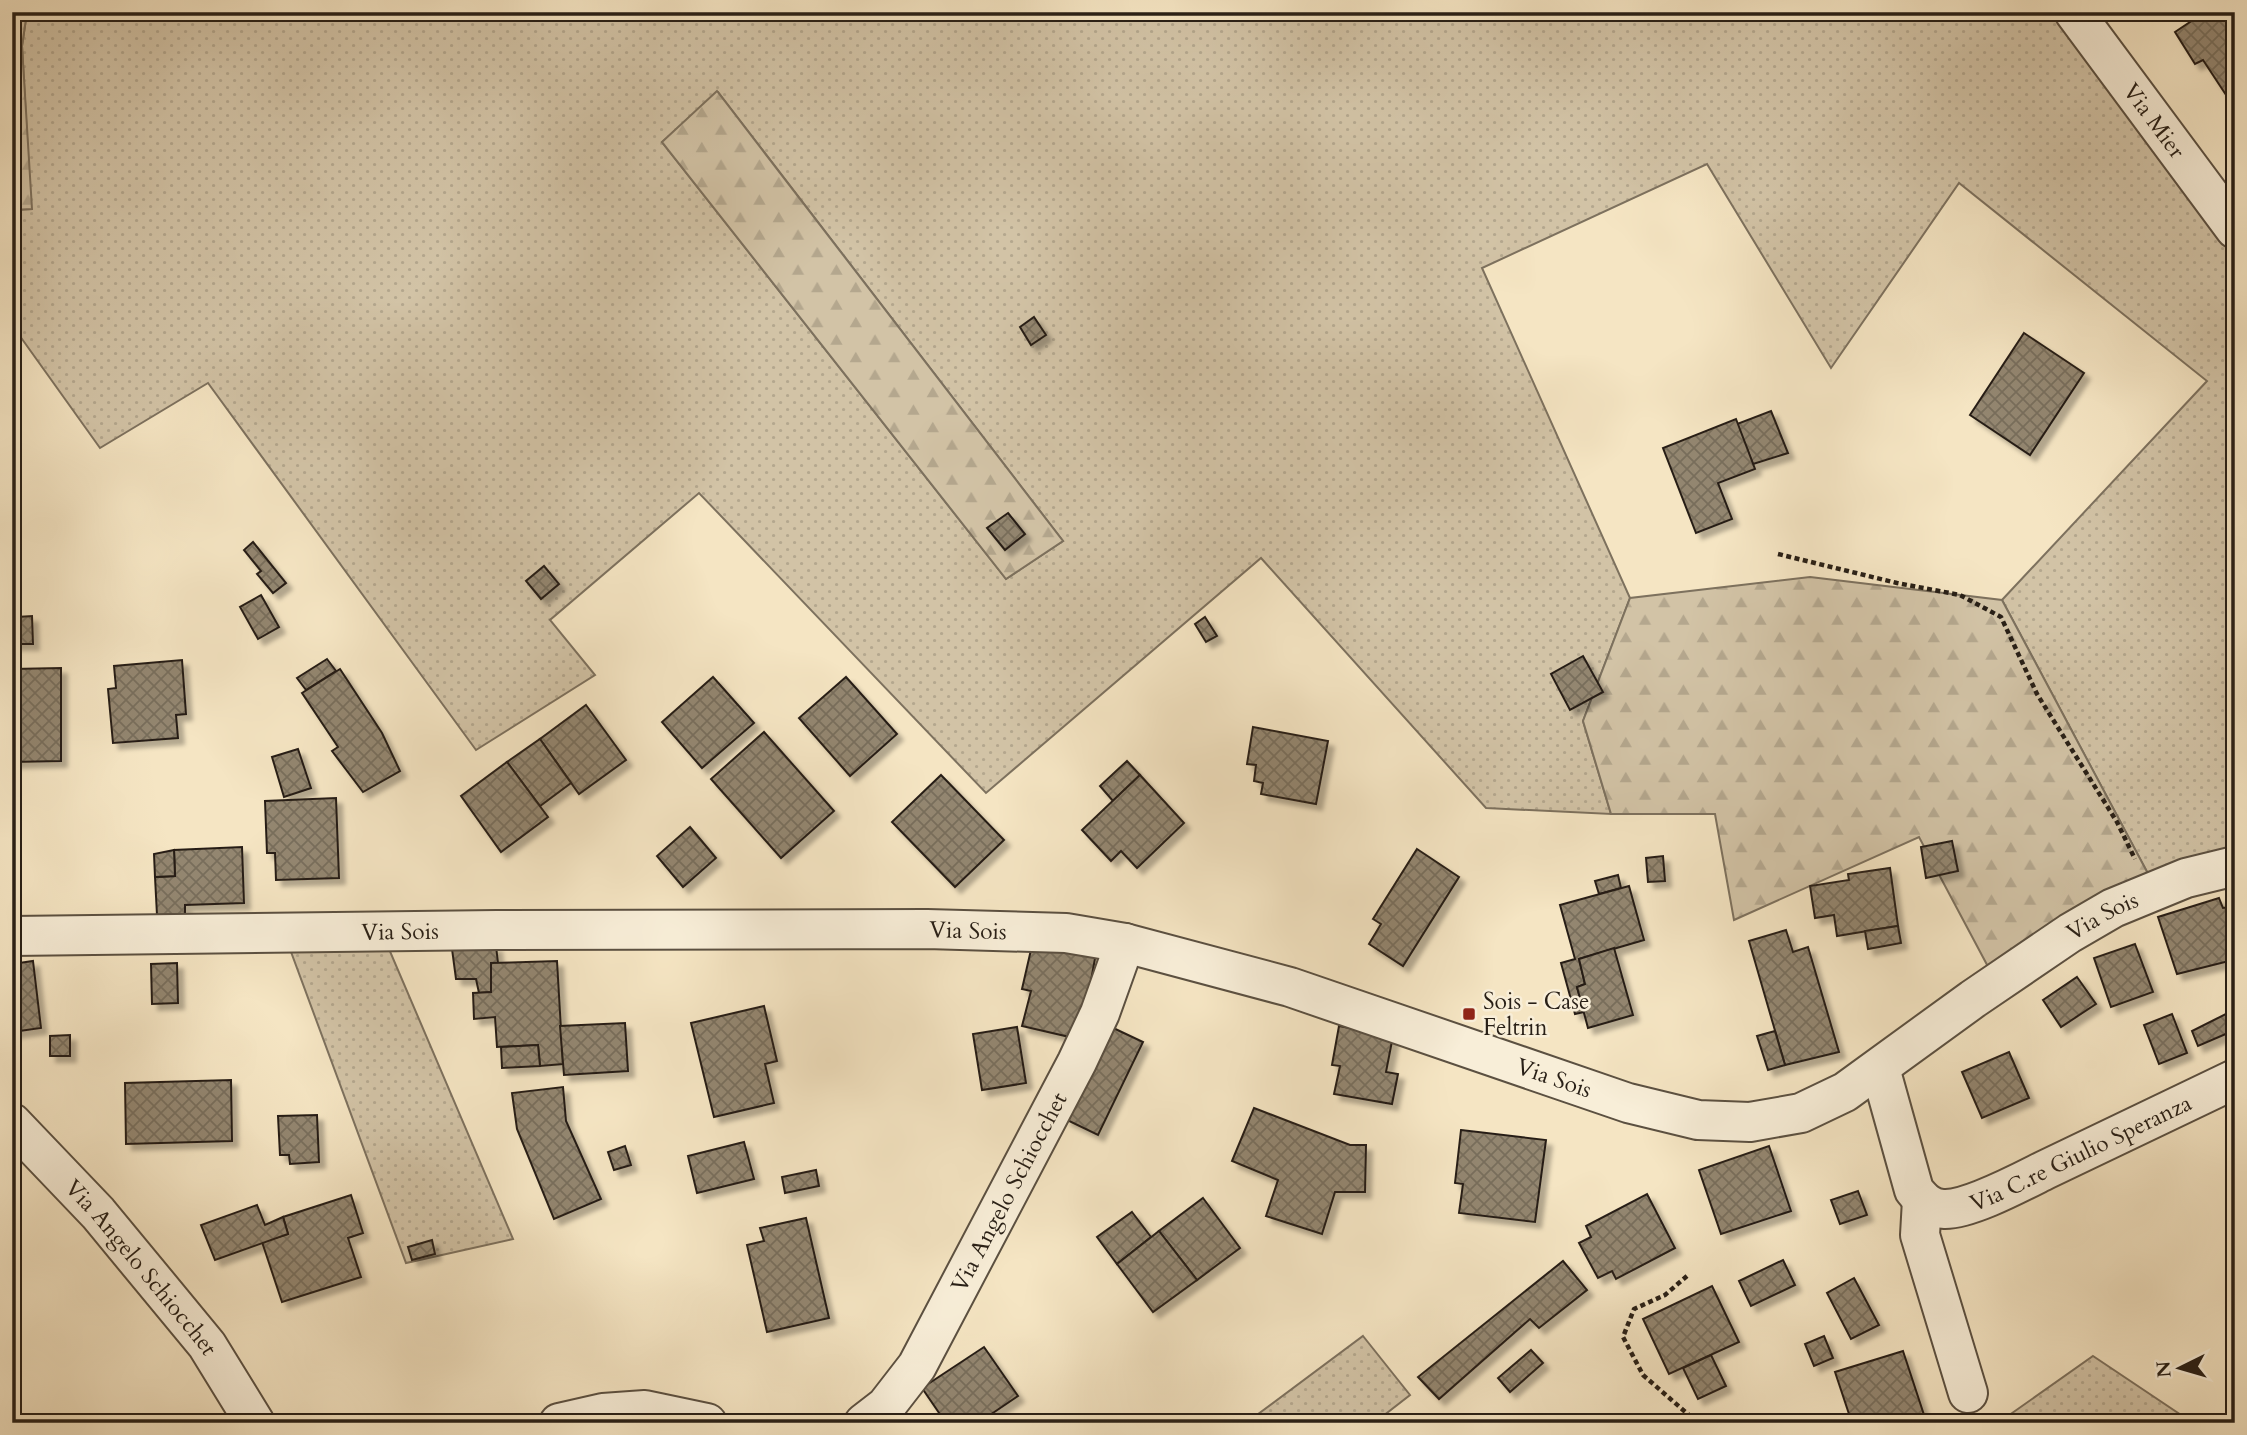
<svg xmlns="http://www.w3.org/2000/svg" width="2247" height="1435" font-family="Cardo,serif">
<defs>
<pattern id="grass-dots" width="8" height="8" patternUnits="userSpaceOnUse" patternTransform="scale(1.75)"><rect width="8" height="8" fill="#d2c3a6"/><path d="M2 2h.1M6 6h.1" fill="none" stroke="#b4a78e" stroke-width="1.8" stroke-linecap="round"/></pattern>
<pattern id="forest-firs" width="22" height="20" patternUnits="userSpaceOnUse" patternTransform="scale(1.75)"><rect width="22" height="20" fill="#d2c3a6"/><path d="M5 1l3.5 6h-7zM16 11l3.5 6h-7z" fill="#b4a78e"/></pattern>
<pattern id="building-cross-hatch" width="8" height="8" patternUnits="userSpaceOnUse" patternTransform="scale(1.75)"><rect width="8" height="8" fill="#938670"/><path d="M0 0l8 8M0 8l8-8" fill="none" stroke="#786d5b"/></pattern>
<filter id="shadow"><feDropShadow dx="6" dy="6" stdDeviation="2" flood-color="#0004"/></filter>
</defs>
<rect width="100%" height="100%" fill="#f5e5c3"/>
<filter id="stains"><feTurbulence type="fractalNoise" baseFrequency=".00286" numOctaves="4"/><feColorMatrix values="0 0 0 0 .2 0 0 0 0 .09 0 0 0 0 .02 0 0 0 .5 -.17"/></filter>
<radialGradient id="worn" r=".72"><stop offset=".6" stop-color="#630" stop-opacity="0"/><stop offset="1" stop-color="#630" stop-opacity=".3"/></radialGradient>
<g fill="url(#grass-dots)" stroke="#7d715e" stroke-width="2" fill-rule="evenodd">
<path d="M27,12H2084L2235,217V875L2161,898L2002,600L2207,381L1959,183L1831,368L1707,164L1482,268L1630,598L1583,721L1611,814L1486,808L1261,558L986,793L699,493L550,620L595,675L476,750L208,383L100,448L12,325V210L31,209L22,46ZM717,92H718L1063,541L1006,579L662,142Z"/>
<polygon points="287,941 386,942 513,1239 406,1263"/>
<polygon points="1363,1336 1410,1395 1374,1423 1246,1423"/>
<polygon points="2093,1356 2193,1423 1998,1423"/>
</g>
<g fill="url(#forest-firs)" stroke="#7d715e" stroke-width="2">
<polygon points="12,12 27,12 22,46 32,209 12,210"/>
<polygon points="717,91 1063,541 1006,579 662,142"/>
<polygon points="1810,577 2002,600 2161,898 2001,991 1919,837 1734,920 1715,814 1611,814 1583,721 1630,598"/>
</g>
<g fill="url(#building-cross-hatch)" stroke="#281f16" stroke-width="2" filter="url(#shadow)">
<polygon points="2205,12 2235,12 2235,98 2230,101 2203,60 2195,64 2175,32"/>
<polygon points="1034,317 1046,335 1031,345 1020,327"/>
<polygon points="2024,333 2084,373 2030,455 1970,415"/>
<polygon points="1771,411 1788,453 1753,464 1737,424"/>
<polygon points="1736,419 1755,469 1718,483 1732,519 1696,533 1663,448"/>
<polygon points="1008,513 1025,534 1005,550 987,528"/>
<polygon points="253,542 286,583 273,593 257,574 261,571 244,550"/>
<polygon points="544,566 559,584 541,599 526,581"/>
<polygon points="261,595 279,627 258,639 240,607"/>
<polygon points="32,616 33,644 12,644 12,628 17,628 17,617"/>
<polygon points="1205,617 1217,636 1206,642 1195,624"/>
<polygon points="1583,656 1603,692 1570,710 1551,674"/>
<polygon points="327,659 336,671 306,690 297,678"/>
<polygon points="182,660 186,714 176,715 178,738 113,743 108,689 116,688 114,666"/>
<polygon points="61,668 61,761 12,762 12,669"/>
<polygon points="340,669 382,733 400,771 363,792 332,751 338,747 302,693"/>
<polygon points="713,677 754,723 702,768 662,722"/>
<polygon points="846,677 897,734 850,776 799,718"/>
<polygon points="586,705 626,760 579,794 540,739"/>
<polygon points="1253,727 1328,741 1316,804 1261,794 1263,783 1254,781 1256,765 1247,764"/>
<polygon points="764,732 834,811 781,858 711,779"/>
<polygon points="540,739 571,783 540,806 507,762"/>
<polygon points="298,749 311,788 284,797 272,757"/>
<polygon points="1127,761 1140,775 1113,801 1100,786"/>
<polygon points="507,762 548,817 501,852 461,796"/>
<polygon points="941,775 1004,840 955,887 892,822"/>
<polygon points="1140,775 1184,823 1137,868 1121,851 1111,861 1082,830"/>
<polygon points="336,798 339,878 276,880 275,853 267,853 265,801"/>
<polygon points="690,827 716,858 683,887 657,856"/>
<polygon points="1952,841 1958,871 1926,878 1921,847"/>
<polygon points="242,847 244,903 185,905 185,914 157,915 155,877 175,876 174,850"/>
<polygon points="1417,849 1459,877 1403,966 1369,944 1381,924 1373,919"/>
<polygon points="174,850 175,876 155,877 154,854"/>
<polygon points="1663,856 1665,881 1648,882 1646,858"/>
<polygon points="1890,868 1898,926 1837,936 1834,915 1815,918 1810,886 1849,880 1848,874"/>
<polygon points="1618,875 1621,888 1599,894 1595,881"/>
<polygon points="1629,886 1644,940 1579,959 1585,984 1577,987 1584,1012 1575,1014 1561,963 1575,959 1560,905"/>
<polygon points="2219,898 2223,908 2230,907 2233,960 2177,974 2158,917"/>
<polygon points="2230,907 2235,907 2233,960"/>
<polygon points="1898,926 1901,943 1868,949 1865,931"/>
<polygon points="1786,930 1793,952 1808,947 1839,1052 1785,1065 1749,941"/>
<polygon points="1033,941 1096,953 1084,1019 1074,1038 1022,1026 1031,991 1022,989"/>
<polygon points="2135,944 2153,992 2111,1007 2094,958"/>
<polygon points="496,946 498,963 491,963 491,992 479,993 476,979 456,979 452,949"/>
<polygon points="1614,948 1633,1015 1588,1028 1577,987 1585,984 1579,959"/>
<polygon points="33,961 41,1028 12,1032 12,964"/>
<polygon points="557,961 563,1064 540,1066 538,1045 497,1047 495,1017 474,1019 473,993 491,992 491,963"/>
<polygon points="177,963 178,1003 152,1004 151,964"/>
<polygon points="2077,977 2096,1004 2061,1027 2043,1000"/>
<polygon points="2235,1001 2235,1030 2198,1046 2192,1031 2230,1012 2229,1003"/>
<polygon points="764,1006 777,1061 765,1064 774,1103 714,1117 691,1023"/>
<polygon points="2172,1014 2187,1053 2159,1064 2144,1025"/>
<polygon points="625,1023 628,1071 564,1075 560,1026"/>
<polygon points="1109,1026 1143,1042 1098,1135 1065,1119"/>
<polygon points="1339,1026 1393,1036 1386,1072 1398,1074 1392,1104 1334,1094 1340,1066 1332,1065"/>
<polygon points="1017,1027 1026,1083 982,1090 973,1034"/>
<polygon points="1775,1031 1785,1065 1768,1070 1757,1036"/>
<polygon points="70,1035 70,1056 50,1056 50,1036"/>
<polygon points="538,1045 540,1066 502,1068 501,1047"/>
<polygon points="2009,1052 2029,1098 1982,1118 1962,1072"/>
<polygon points="231,1080 232,1141 126,1144 125,1083"/>
<polygon points="563,1087 566,1121 601,1199 554,1219 517,1129 512,1093"/>
<polygon points="1254,1108 1350,1145 1366,1145 1365,1192 1335,1192 1322,1234 1266,1216 1278,1180 1232,1161"/>
<polygon points="317,1115 319,1162 290,1164 289,1155 280,1155 278,1116"/>
<polygon points="1461,1130 1546,1140 1535,1222 1459,1213 1463,1184 1455,1183"/>
<polygon points="744,1142 754,1179 697,1193 688,1156"/>
<polygon points="625,1146 631,1165 614,1170 608,1152"/>
<polygon points="1769,1146 1791,1211 1721,1234 1699,1170"/>
<polygon points="816,1170 819,1186 785,1193 782,1177"/>
<polygon points="1858,1191 1867,1215 1840,1224 1831,1200"/>
<polygon points="1647,1194 1675,1248 1616,1279 1612,1271 1598,1278 1579,1243 1591,1237 1586,1226"/>
<polygon points="351,1195 363,1233 348,1238 361,1277 282,1302 262,1242 288,1234 283,1217"/>
<polygon points="1203,1198 1240,1248 1197,1280 1159,1231"/>
<polygon points="257,1205 265,1225 283,1217 288,1234 215,1260 201,1225"/>
<polygon points="1132,1212 1151,1237 1117,1264 1097,1237"/>
<polygon points="806,1218 829,1318 767,1332 747,1245 764,1241 760,1228"/>
<polygon points="1159,1231 1197,1280 1153,1312 1117,1264"/>
<polygon points="432,1240 435,1254 412,1260 408,1247"/>
<polygon points="1783,1260 1795,1285 1751,1306 1739,1281"/>
<polygon points="1563,1261 1587,1290 1539,1328 1530,1319 1439,1399 1418,1377"/>
<polygon points="1854,1278 1879,1325 1851,1339 1827,1293"/>
<polygon points="1712,1286 1739,1342 1669,1374 1643,1319"/>
<polygon points="1824,1336 1833,1358 1814,1366 1805,1344"/>
<polygon points="984,1347 1018,1396 978,1423 946,1423 922,1388"/>
<polygon points="1531,1350 1543,1363 1510,1392 1498,1378"/>
<polygon points="1903,1351 1924,1415 1902,1423 1852,1423 1835,1372"/>
<polygon points="1711,1355 1726,1386 1698,1399 1683,1368"/>
</g>
<g fill="none" stroke-linecap="round" stroke-linejoin="round">
<g stroke="#5b5041" stroke-width="42">
<g id="minor">
<path id="s1" d="M1880,1068L1914,1190C1922,1200 1930,1209 1944,1209C1969,1210 2021,1182 2045,1170C2108,1140 2171,1110 2235,1079"/>
<path id="s2" d="M12,1123L98,1213L207,1345L255,1423"/>
<polyline points="1922,1200 1920,1235 1968,1393"/>
<polyline points="559,1423 603,1413 645,1410 707,1423"/>
<path id="s3" d="M864,1423L886,1406L917,1366L1077,1062L1100,1013L1125,943"/>
</g>
</g>
<g stroke="#5b5041" stroke-width="42">
<g id="tertiary">
<path id="s4" d="M2074,12L2235,229"/>
<path id="s5" d="M12,936L496,930L927,929L1066,933L1125,943L1290,987L1628,1103L1698,1120L1750,1122L1801,1113L1845,1092L1973,999L2070,933L2113,908L2186,878L2235,866"/>
</g>
</g>
<g stroke="#281f16" stroke-width="4.5" stroke-dasharray="5 3.5" stroke-linecap="butt">
<polyline points="1778,554 1897,583 1960,595 2001,617 2037,694 2117,822 2135,859"/>
<polyline points="1687,1276 1665,1295 1634,1309 1623,1337 1643,1375 1698,1423"/>
</g>
<use href="#minor" stroke="#f8eed8" stroke-width="38"/>
<use href="#tertiary" stroke="#f8eed8" stroke-width="38"/>
</g>
<rect fill="#8f2418" stroke="#f8eed8" stroke-width="2.5" x="1462" y="1007" width="14" height="14" rx="3.5"/>
<g text-anchor="middle" stroke-width="5" stroke-linejoin="round" paint-order="stroke">
<g font-size="23" fill="#281f16" stroke="#f8eed8">
<text dy="8" stroke="none"><textPath href="#s4" startOffset="135">Via Mier</textPath></text>
<text dy="8" stroke="none"><textPath href="#s5" startOffset="2179">Via Sois</textPath></text>
<text dy="8" stroke="none"><textPath href="#s5" startOffset="956">Via Sois</textPath></text>
<text dy="8" stroke="none"><textPath href="#s5" startOffset="388">Via Sois</textPath></text>
<text dy="8" stroke="none"><textPath href="#s5" startOffset="1564">Via Sois</textPath></text>
<text dy="8" stroke="none"><textPath href="#s1" startOffset="312">Via C.re Giulio Speranza</textPath></text>
<text dy="8" stroke="none"><textPath href="#s3" startOffset="275">Via Angelo Schiocchet</textPath></text>
<text dy="8" stroke="none"><textPath href="#s2" startOffset="194">Via Angelo Schiocchet</textPath></text>
</g>
<g font-size="23" fill="#281f16" stroke="#f8eed8" text-anchor="start">
<text x="1483" y="1009">Sois - Case<tspan x="1483" dy="26">Feltrin</tspan></text>
</g>
</g>
<rect width="2247" height="1435" fill="none" stroke="#f5e5c3" stroke-width="42"/>
<rect x="14" y="14" width="2219" height="1407" fill="none" stroke="#281f16" stroke-width="3.5"/>
<rect x="21" y="21" width="2205" height="1393" fill="none" stroke="#281f16" stroke-width="2"/>
<g transform="translate(2180 1368) rotate(265)" stroke="#f8eed8" stroke-width="5" paint-order="stroke">
<path d="M0-5L12 26L0 18L-12 26Z" fill="#281f16"/>
<text y="-10" font-size="19" font-weight="bold" text-anchor="middle" fill="#281f16">N</text>
</g>
<rect width="100%" height="100%" filter="url(#stains)"/>
<rect width="100%" height="100%" fill="url(#worn)"/>
</svg>
